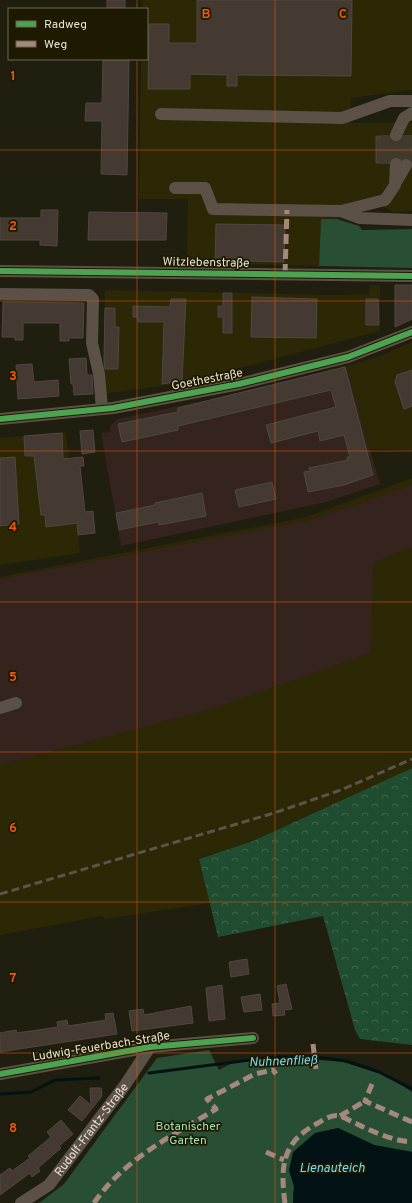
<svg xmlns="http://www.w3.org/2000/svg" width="412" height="1203" font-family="Overpass,sans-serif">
<defs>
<pattern id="forest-crowns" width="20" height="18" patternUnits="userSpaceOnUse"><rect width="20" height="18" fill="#204c30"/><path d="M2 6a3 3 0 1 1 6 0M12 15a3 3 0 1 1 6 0" fill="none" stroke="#40664d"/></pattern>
</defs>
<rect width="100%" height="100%" fill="#201e0f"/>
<g fill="#2c2705">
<polygon points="142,0 412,0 412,90 351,98 351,123 412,122 412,211 394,212 368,201 351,202 337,219 321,219 319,266 187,263 188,199 139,199 141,59 147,59 147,9 142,9"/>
<polygon points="370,285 380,285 380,331 183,383 102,394 105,290 332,295 369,294"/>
<polygon points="412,342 412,450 370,449 346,366 377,357"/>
<polygon points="66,432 80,553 0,565 0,438"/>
<polygon points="412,478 412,768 253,841 199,858 211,903 105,919 102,916 0,935 0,577 306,517"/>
</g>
<g fill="#34241d">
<polygon points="346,366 380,484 326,502 121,546 101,433 110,432 110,426 117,419 212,399"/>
<polygon points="412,485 412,547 373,563 371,653 205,711 0,765 0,579 306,521"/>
</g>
<g fill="#284e34">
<polygon points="321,219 337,219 359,226 362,230 412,229 412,268 319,266"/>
<polygon points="209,1050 219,1070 234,1062 281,1057 343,1062 388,1076 412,1092 412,1152 374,1145 338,1128 289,1170 294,1186 293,1203 39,1203 64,1184 157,1058"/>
</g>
<polygon fill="url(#forest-crowns)" points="412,768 412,1045 360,1039 355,1030 323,916 218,937 199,859 253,841"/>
<polygon fill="#031315" points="338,1128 374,1145 412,1152 412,1203 293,1203 294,1186 289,1170 293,1152 315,1133"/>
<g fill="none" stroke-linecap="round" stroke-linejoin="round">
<g stroke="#031315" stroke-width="3">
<polyline points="149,1073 274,1057 316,1057 347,1061 379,1072 412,1089"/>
<polyline points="0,1094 31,1092 55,1080 99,1078"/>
</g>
</g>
<g fill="#443a31" stroke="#4f4841">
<rect x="107" y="0" width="18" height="9"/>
<polygon points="197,0 352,0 351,76 237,75 237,86 227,86 227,75 190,74 190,89 148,89 149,24 169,24 169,43 197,43"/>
<polygon points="103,59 129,59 127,175 101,174 102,121 85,121 86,103 102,103"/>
<polygon points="376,136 389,137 392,142 396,142 401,141 404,137 412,137 412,161 406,158 401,159 396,157 392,158 389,163 376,163"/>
<polygon points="41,210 58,210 57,246 40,245 40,240 0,240 0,218 41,218"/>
<polygon points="89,212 167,213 166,240 88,240"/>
<polygon points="216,224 285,225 284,262 215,260"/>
<polygon points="395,285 412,285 412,319 395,327"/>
<polygon points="223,293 232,293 232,333 223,333 223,317 218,317 218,306 223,306"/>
<polygon points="252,297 317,299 316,338 251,337"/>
<polygon points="171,299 186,299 182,381 162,384 164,322 138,322 138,317 133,317 133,306 170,307"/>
<polygon points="366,299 378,299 379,325 366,325"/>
<polygon points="3,302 84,303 83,338 69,338 69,341 60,341 60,323 23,323 23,340 15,340 15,337 2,337"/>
<polygon points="105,308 115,308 115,327 119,327 118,369 105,369 104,360"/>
<polygon points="86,358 87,375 92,375 93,394 74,395 73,384 71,384 69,359"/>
<polygon points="32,364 34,382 58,380 59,396 18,399 16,365"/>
<polygon points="345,367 373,475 344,485 308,492 304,472 310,471 309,468 348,460 347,457 350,457 344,435 320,441 318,431 271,443 266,425 336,407 331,390 178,426 178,430 122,442 118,424 178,412 178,408"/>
<polygon points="412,370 412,406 404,409 395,382 397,375"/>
<polygon points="93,430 95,452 82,454 80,431"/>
<polygon points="62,433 63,459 83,457 84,466 80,466 85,512 93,511 95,533 78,535 77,523 46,527 45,515 41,515 34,456 25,456 24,436"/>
<polygon points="15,457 19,524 0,526 0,458"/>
<polygon points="272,482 276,499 239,507 235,490"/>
<polygon points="202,493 206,516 159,525 158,522 119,530 116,513 155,505 155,503"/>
<polygon points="247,959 249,974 231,977 229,962"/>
<polygon points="286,984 292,1009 284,1010 285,1015 273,1016 272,1004 280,1003 277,986"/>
<polygon points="222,985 225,1019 209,1021 206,988"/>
<polygon points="260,994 262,1010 244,1012 241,997"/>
<polygon points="191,1006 193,1023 132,1031 129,1011 143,1009 144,1015"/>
<polygon points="113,1013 117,1034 0,1052 0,1033 16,1030 17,1033 58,1027 57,1022 67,1020 68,1026 106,1020 105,1014"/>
<polygon points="90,1088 101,1088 102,1096 82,1121 68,1110 80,1096 91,1105"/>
<polygon points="61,1120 73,1134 59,1146 61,1148 38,1168 40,1171 32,1177 30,1173 0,1195 0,1175 10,1168 12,1171 30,1158 28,1156 51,1137 47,1132"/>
</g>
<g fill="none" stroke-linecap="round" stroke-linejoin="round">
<g stroke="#3e3b2c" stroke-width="12" stroke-dasharray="12 6" stroke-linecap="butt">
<polyline points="386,164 387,135"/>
<polyline points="396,164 396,135"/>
<polyline points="406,165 406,135"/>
</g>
<g stroke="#5c5146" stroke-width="12">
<polyline points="161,114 342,118 390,101 412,101"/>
<polyline points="396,135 404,118 412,113"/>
<polyline points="396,182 406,165"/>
<polyline points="175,188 205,188 213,209 341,211 385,200 395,185 396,164"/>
<polyline points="341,211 360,218 412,220"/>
<polyline points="0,271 412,276"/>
<polyline points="0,294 89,295 93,299 92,343 99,374 102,409"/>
<polyline points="0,419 113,408 239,384 348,357 412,332"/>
<polyline points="0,708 16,703"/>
<polyline points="0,1074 150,1047 253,1038"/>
<path id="s1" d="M21,1203L49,1185L125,1085L150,1047"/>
</g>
<polyline stroke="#5b544a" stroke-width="3" stroke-dasharray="8 4" stroke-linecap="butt" points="0,894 274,813 341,790 412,759"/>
<g stroke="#a5887d" stroke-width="5" stroke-dasharray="10 5" stroke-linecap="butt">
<polyline points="285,274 287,210"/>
<polyline points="313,1044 316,1070"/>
<polyline points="372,1084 365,1101 412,1122"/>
<polyline points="340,1116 365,1101"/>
<polyline points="266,1152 284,1160"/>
<path d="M94,1203C124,1159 172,1136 216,1109L207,1099L255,1074L273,1070L276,1074"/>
<path d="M285,1203C280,1166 282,1142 318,1123C325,1119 332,1114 340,1116C346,1118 352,1122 357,1124C374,1132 393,1141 412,1142"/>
</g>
<g stroke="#1e1901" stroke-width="8">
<g id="cycleway">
<polyline points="0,271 412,276"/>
<polyline points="0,419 113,408 239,384 348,357 412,332"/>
<polyline points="0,1074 150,1047 253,1038"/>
</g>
</g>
<use href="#cycleway" stroke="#4ca352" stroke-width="6"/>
</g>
<path fill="none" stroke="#e8590c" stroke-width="1" stroke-opacity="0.55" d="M137,0V9M275,0V1203M137,59V1203M0,150H412M0,301H412M0,451H412M0,602H412M0,752H412M0,902H412M0,1053H412"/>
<g text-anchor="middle" stroke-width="3.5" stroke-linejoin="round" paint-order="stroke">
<g font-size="12" fill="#e5e2d2" stroke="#1e1901">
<text transform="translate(206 262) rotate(1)" y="4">Witzlebenstraße</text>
<text transform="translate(207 379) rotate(-11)" y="4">Goethestraße</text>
<text transform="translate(101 1046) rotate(-9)" y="4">Ludwig-Feuerbach-Straße</text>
<text dy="4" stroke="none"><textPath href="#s1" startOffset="103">Rudolf-Frantz-Straße</textPath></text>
</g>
<g font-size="12" fill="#97e4b1" stroke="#1e1901">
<text x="188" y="1130">Botanischer<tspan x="188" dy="14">Garten</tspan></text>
</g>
<g font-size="13" font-style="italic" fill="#70dff3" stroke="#1e1901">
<text transform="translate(283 1060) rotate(-2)" y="5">Nuhnenfließ</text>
<text x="332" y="1172">Lienauteich</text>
</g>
</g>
<g font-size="13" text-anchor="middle" font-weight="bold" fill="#e8590c" stroke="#1e1901" stroke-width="3.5" stroke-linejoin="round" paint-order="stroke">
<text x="206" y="18">B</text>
<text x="343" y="18">C</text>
<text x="13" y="80">1</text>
<text x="13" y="230">2</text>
<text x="13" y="380">3</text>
<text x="13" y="531">4</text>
<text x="13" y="681">5</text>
<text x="13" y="832">6</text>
<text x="13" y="982">7</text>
<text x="13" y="1132">8</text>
</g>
<rect x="8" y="8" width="140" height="52" fill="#1e1901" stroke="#6e6955"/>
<rect x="16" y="21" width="20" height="6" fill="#4ca352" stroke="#6e6955"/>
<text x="44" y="28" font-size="12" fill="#e5e2d2">Radweg</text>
<rect x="16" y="41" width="20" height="6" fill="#a5887d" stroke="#6e6955"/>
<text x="44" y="48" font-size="12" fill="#e5e2d2">Weg</text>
</svg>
